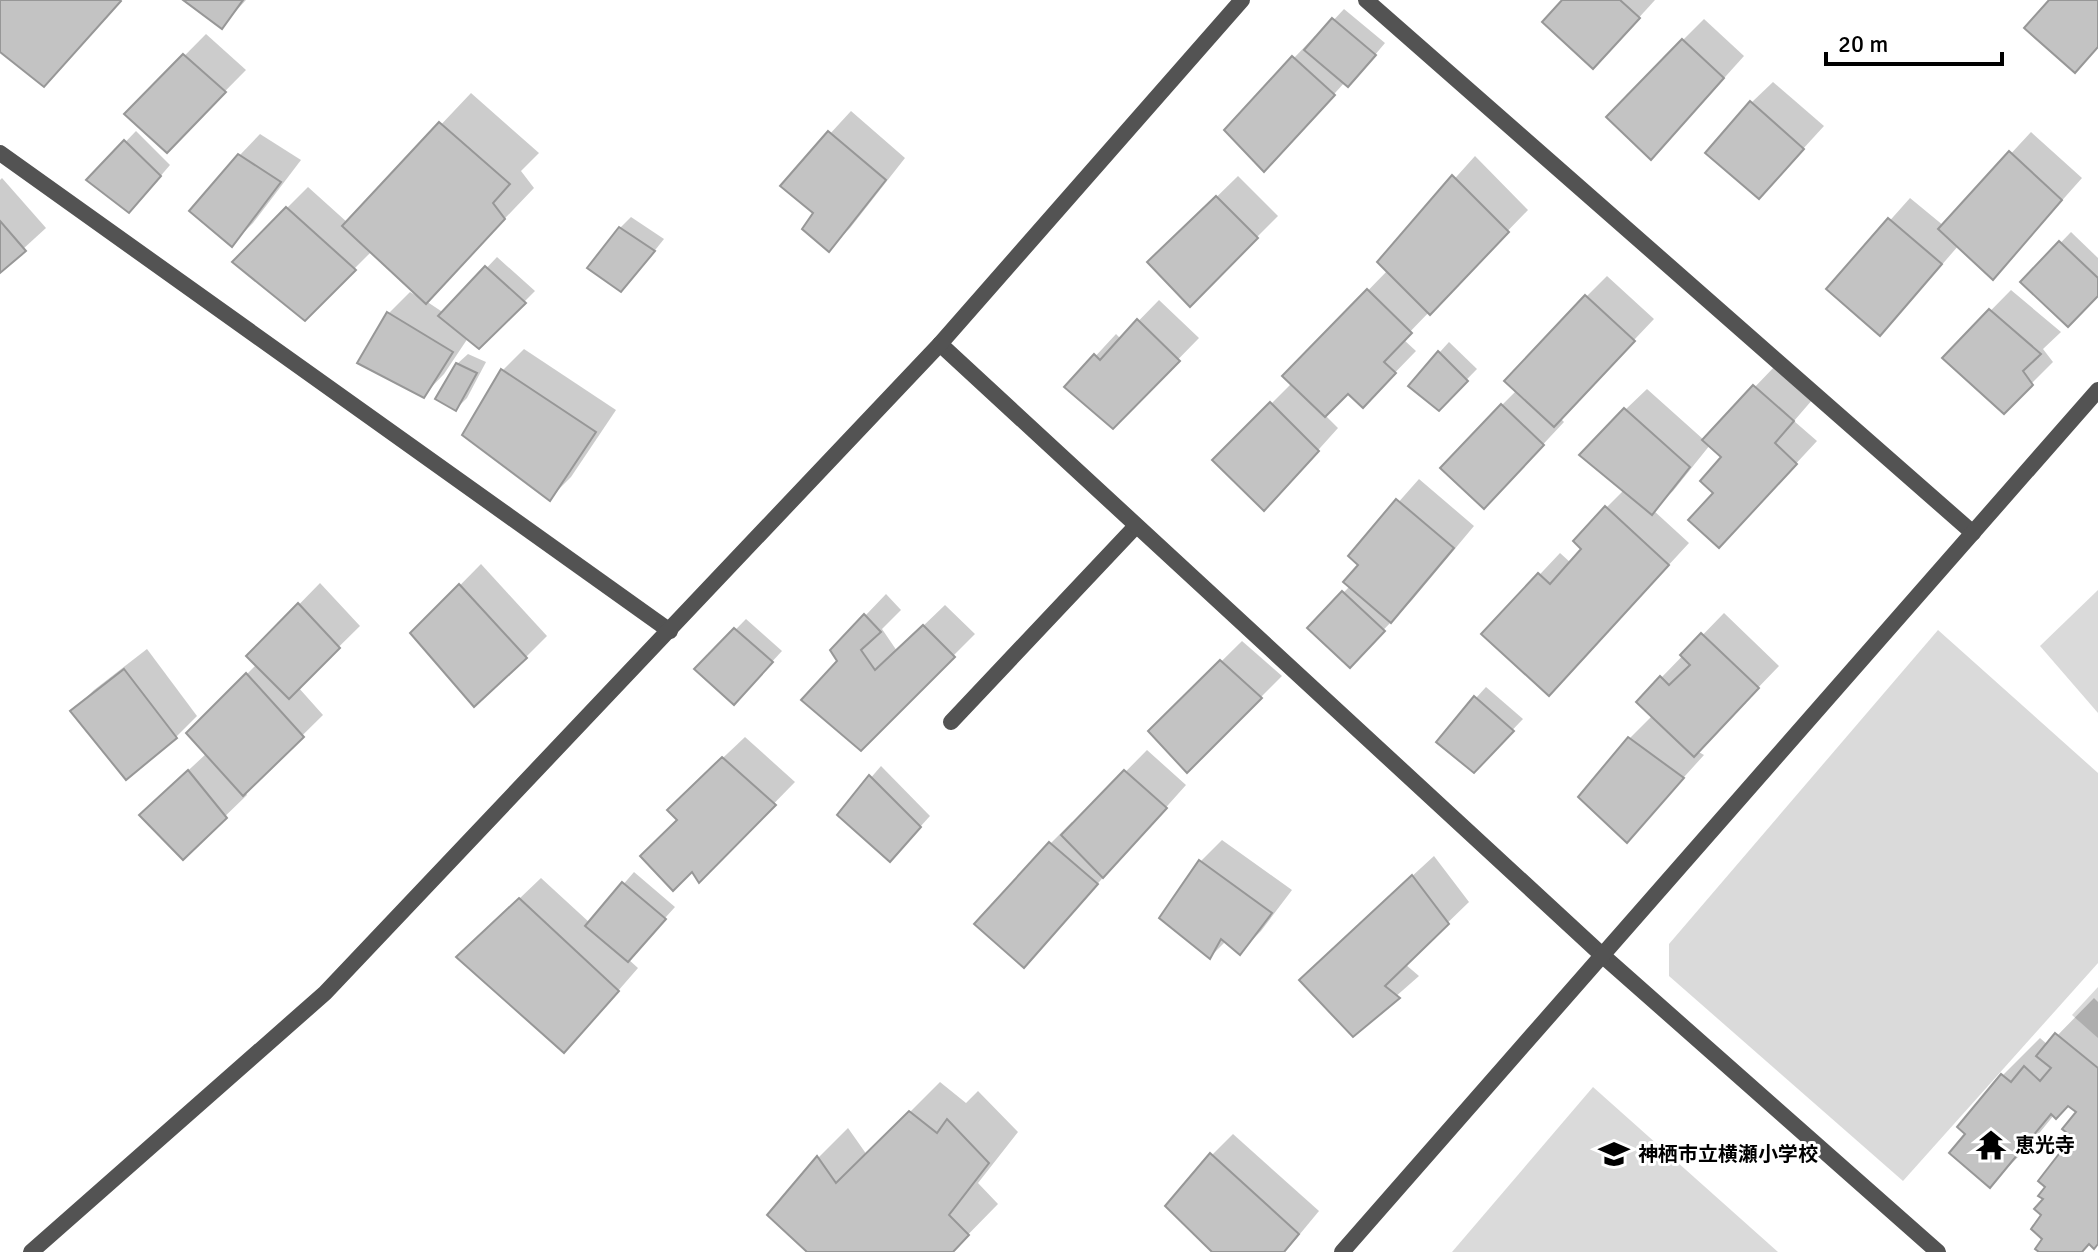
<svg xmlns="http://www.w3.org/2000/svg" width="2098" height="1252" font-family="Signika,'Noto Sans JP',sans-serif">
<rect width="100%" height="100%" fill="#fff"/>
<g fill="#dadada">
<polygon points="2098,590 2098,713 2040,646"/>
<polygon points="1938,630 2098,773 2098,963 1903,1181 1669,976 1669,944"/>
<polygon points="2098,987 2098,1038 2072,1015"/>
<polygon points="1593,1087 1778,1252 1452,1252"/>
</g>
<g fill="#0003">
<polygon points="186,0 246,0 222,26"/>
<polygon points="1565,0 1655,0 1614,45"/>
<polygon points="1344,9 1385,43 1359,74 1345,82 1285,148 1294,58 1315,36 1317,38"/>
<polygon points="1704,19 1744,56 1672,136 1683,40"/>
<polygon points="206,34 246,70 167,150 127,114"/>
<polygon points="1773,82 1824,126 1759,197 1751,103"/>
<polygon points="471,93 539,153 521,171 534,188 426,301 444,313 497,257 535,291 479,347 468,338 444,374 423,396 389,313 410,292 422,299 372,251 304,319 287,208 308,187 348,223"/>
<polygon points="851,111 905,158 850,228 828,250 816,212 783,185"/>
<polygon points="136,131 170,165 140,200 89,180"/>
<polygon points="2031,132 2082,178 1993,278 1959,245 1901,312 1829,289 1910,198 1944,226"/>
<polygon points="260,134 301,160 253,223 232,244 239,156"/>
<polygon points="1475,156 1528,210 1403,339 1416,351 1384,384 1348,391 1324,414 1338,428 1285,487 1215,460 1292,383 1285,376 1388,270 1380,262"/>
<polygon points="1238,176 1278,216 1190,304 1150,262"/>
<polygon points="2,178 46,228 0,270 0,180"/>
<polygon points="631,217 664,239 632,279 620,228"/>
<polygon points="2071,232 2098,258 2098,294 2023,282"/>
<polygon points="1607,276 1654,319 1560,418 1564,422 1505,485 1502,405 1517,390 1586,297"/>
<polygon points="2011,290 2061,332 2043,349 2053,362 2004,411 1945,357"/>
<polygon points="1159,300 1199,338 1113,426 1067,387 1116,334 1121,339"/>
<polygon points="1449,342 1477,369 1439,408 1439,353"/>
<polygon points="524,349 616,410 571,477 550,498 465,435 503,370"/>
<polygon points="468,354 486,362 467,398 456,409 457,364"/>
<polygon points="1776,365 1813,399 1794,421 1817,441 1740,524 1724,457 1710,445 1673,491 1653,510 1689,543 1570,672 1484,634 1560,553 1571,563 1584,549 1606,508 1624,490 1625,410 1647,389 1704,440"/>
<polygon points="1419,479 1474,526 1412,600 1350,665 1309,628 1350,586 1361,565 1351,556"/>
<polygon points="481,564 547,636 526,657 413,633"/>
<polygon points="320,583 360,626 298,687 323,715 245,792 247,795 183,857 163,794 207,753 188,733 257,664 249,656"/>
<polygon points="886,594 901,610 882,629 897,651 945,605 975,634 860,749 840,661 865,616"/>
<polygon points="1724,613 1779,666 1697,751 1704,755 1627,840 1630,738 1653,715 1661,678"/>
<polygon points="746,619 782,651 744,692 697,669"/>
<polygon points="1242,641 1282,676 1188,770 1151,731"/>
<polygon points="147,649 197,716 176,737 73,711 94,690"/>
<polygon points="1486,687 1523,719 1474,770 1476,698"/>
<polygon points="745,737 795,782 699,880 679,820 690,789"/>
<polygon points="1147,750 1186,785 1024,966 977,924 1051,843 1072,822 1074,824"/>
<polygon points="881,766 930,816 900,849 839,815"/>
<polygon points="1222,840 1292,890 1261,931 1240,952 1226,941 1210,957 1201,861"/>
<polygon points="1434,856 1469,902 1405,964 1419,976 1353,1034 1322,959"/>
<polygon points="634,872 675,907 628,959 638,968 585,1029 480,936 541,878 590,923"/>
<polygon points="2094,998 2098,1002 2098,1242 2090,1243 2080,1252 2042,1252 2046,1199 2075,1137 2079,1112 2069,1104 2054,1115 2027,1148 1990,1185 1968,1134 1960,1127 2003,1075 2040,1038 2048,1045"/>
<polygon points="940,1082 966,1103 978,1091 1018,1132 978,1183 998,1204 951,1252 810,1252 770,1215 818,1158 848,1128 867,1155"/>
<polygon points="1233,1134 1319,1211 1285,1252 1215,1252 1212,1155"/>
</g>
<g fill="#c3c3c3" stroke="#979797" stroke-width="2">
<polygon points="0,0 120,0 121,1 44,87 0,52"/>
<polygon points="183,0 243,0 222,29"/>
<polygon points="1562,0 1620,0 1640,18 1593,69 1542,22"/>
<polygon points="2049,0 2098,0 2098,47 2075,73 2024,28"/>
<polygon points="1332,18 1376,55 1348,87 1304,50"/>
<polygon points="1682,39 1724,78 1651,160 1606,117"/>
<polygon points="183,54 226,92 167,153 124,114"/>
<polygon points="1292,56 1335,95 1264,172 1224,130"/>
<polygon points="1750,101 1804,149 1759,199 1705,153"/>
<polygon points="439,122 510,184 493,203 505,219 426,304 342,226"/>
<polygon points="828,131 886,180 829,252 802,229 813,213 780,186"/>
<polygon points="124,140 161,176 129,213 86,180"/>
<polygon points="2009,151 2062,200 1993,280 1938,229"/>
<polygon points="238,154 281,182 232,247 189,211"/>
<polygon points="1452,175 1509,232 1430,315 1377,262"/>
<polygon points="1216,196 1258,238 1190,307 1147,262"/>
<polygon points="286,207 356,270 305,321 232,262"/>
<polygon points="1888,218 1942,264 1880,336 1826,289"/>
<polygon points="0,221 26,251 0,273"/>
<polygon points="619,227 655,251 621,292 587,268"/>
<polygon points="2059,241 2098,278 2098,296 2068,327 2020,282"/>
<polygon points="485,266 526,303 479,349 438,316"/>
<polygon points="1367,289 1412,333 1384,362 1396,373 1363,408 1348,394 1325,417 1282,376"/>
<polygon points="1585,295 1635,341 1554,427 1504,381"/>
<polygon points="1989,309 2041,354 2023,371 2033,385 2004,414 1942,358"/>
<polygon points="387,312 453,352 424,398 357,363"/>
<polygon points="1137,319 1180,361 1113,429 1064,387 1094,354 1100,360"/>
<polygon points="1438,351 1468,381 1439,411 1408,386"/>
<polygon points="456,363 477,373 456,411 435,399"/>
<polygon points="501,369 596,432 550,501 462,435"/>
<polygon points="1753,385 1794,421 1775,443 1797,464 1719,548 1688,520 1713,493 1700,481 1721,457 1702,440"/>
<polygon points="1270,402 1319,451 1264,511 1212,460"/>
<polygon points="1501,404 1544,445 1484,509 1440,468"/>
<polygon points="1624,408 1690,467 1652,515 1579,455"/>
<polygon points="1396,499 1454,548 1391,623 1343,582 1358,565 1348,556"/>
<polygon points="1605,506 1669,565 1549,696 1481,634 1538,573 1550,584 1581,549 1573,541"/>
<polygon points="459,584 527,658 474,707 410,633"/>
<polygon points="1342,591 1385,631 1350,668 1307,628"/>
<polygon points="298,603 340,648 289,699 246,656"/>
<polygon points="864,614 881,632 861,650 875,670 923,625 955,657 861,751 801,700 837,661 830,650"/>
<polygon points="734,628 773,662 734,705 694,669"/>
<polygon points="1701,633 1759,688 1694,757 1636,702 1660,676 1669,685 1690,665 1680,655"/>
<polygon points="1220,660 1262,698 1187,773 1148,731"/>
<polygon points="124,669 177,738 126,780 70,711"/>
<polygon points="246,673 304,737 243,796 186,733"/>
<polygon points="1474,696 1514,731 1474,773 1436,742"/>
<polygon points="1628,737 1684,778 1627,843 1578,797"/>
<polygon points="722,757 776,805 699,883 692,872 673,891 640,856 677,820 667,810"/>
<polygon points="188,770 227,818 183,860 139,815"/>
<polygon points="1124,770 1167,808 1103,878 1061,835"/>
<polygon points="869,775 921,827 890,862 837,815"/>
<polygon points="1049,842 1098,884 1024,968 974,924"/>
<polygon points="1199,860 1272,913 1240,955 1221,939 1210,959 1159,918"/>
<polygon points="1412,875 1449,924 1385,986 1400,998 1353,1037 1299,980"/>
<polygon points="622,882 666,919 628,962 585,926"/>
<polygon points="519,898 619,991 564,1053 456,957"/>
<polygon points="2055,1033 2098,1068 2098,1244 2094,1249 2089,1244 2082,1252 2039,1252 2035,1249 2042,1239 2031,1229 2041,1215 2034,1209 2043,1199 2038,1196 2045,1187 2038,1181 2072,1137 2062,1129 2076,1112 2068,1106 2056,1119 2051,1114 1990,1188 1949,1153 1965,1134 1957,1127 2001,1074 2011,1082 2024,1066 2040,1081 2051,1068 2036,1056"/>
<polygon points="909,1111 937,1133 947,1119 989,1163 949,1215 969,1235 953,1252 807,1252 767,1215 817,1156 836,1183"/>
<polygon points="1210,1153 1299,1234 1284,1252 1212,1252 1165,1206"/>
</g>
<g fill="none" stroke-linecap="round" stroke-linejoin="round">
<g stroke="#535353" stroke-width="16">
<polyline points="1366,0 1973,533"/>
<polyline points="0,153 670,631"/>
<polyline points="951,722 1136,526"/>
</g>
<g stroke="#535353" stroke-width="16">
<polyline points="940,344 1602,955 1938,1252"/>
<polyline points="31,1252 325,993 940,344 1242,0"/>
<polyline points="1342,1252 2098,390"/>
</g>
</g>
<defs>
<g id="temple-bare" transform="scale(2.4)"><path d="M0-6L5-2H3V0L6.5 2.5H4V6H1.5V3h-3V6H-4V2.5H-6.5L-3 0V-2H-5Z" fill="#000" stroke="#fff" stroke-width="2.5" paint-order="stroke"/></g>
<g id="school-bare" transform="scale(2.4)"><path d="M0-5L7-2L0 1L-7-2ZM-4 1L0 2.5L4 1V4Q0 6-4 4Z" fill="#000" stroke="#fff" stroke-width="2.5" paint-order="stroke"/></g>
</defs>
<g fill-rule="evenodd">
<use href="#temple-bare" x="1991" y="1145"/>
<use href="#school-bare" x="1614" y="1154"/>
</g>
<g text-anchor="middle" stroke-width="6" stroke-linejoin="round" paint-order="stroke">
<g font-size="20" font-weight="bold" fill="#000" stroke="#fff" text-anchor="start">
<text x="2015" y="1152">恵光寺</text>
<text x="1638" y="1161">神栖市立横瀬小学校</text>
</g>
</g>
<path d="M1826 52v12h176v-12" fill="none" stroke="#000000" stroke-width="4"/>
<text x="1838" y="52" font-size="24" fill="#000000" stroke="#ffffff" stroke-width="6" paint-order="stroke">20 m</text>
</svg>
